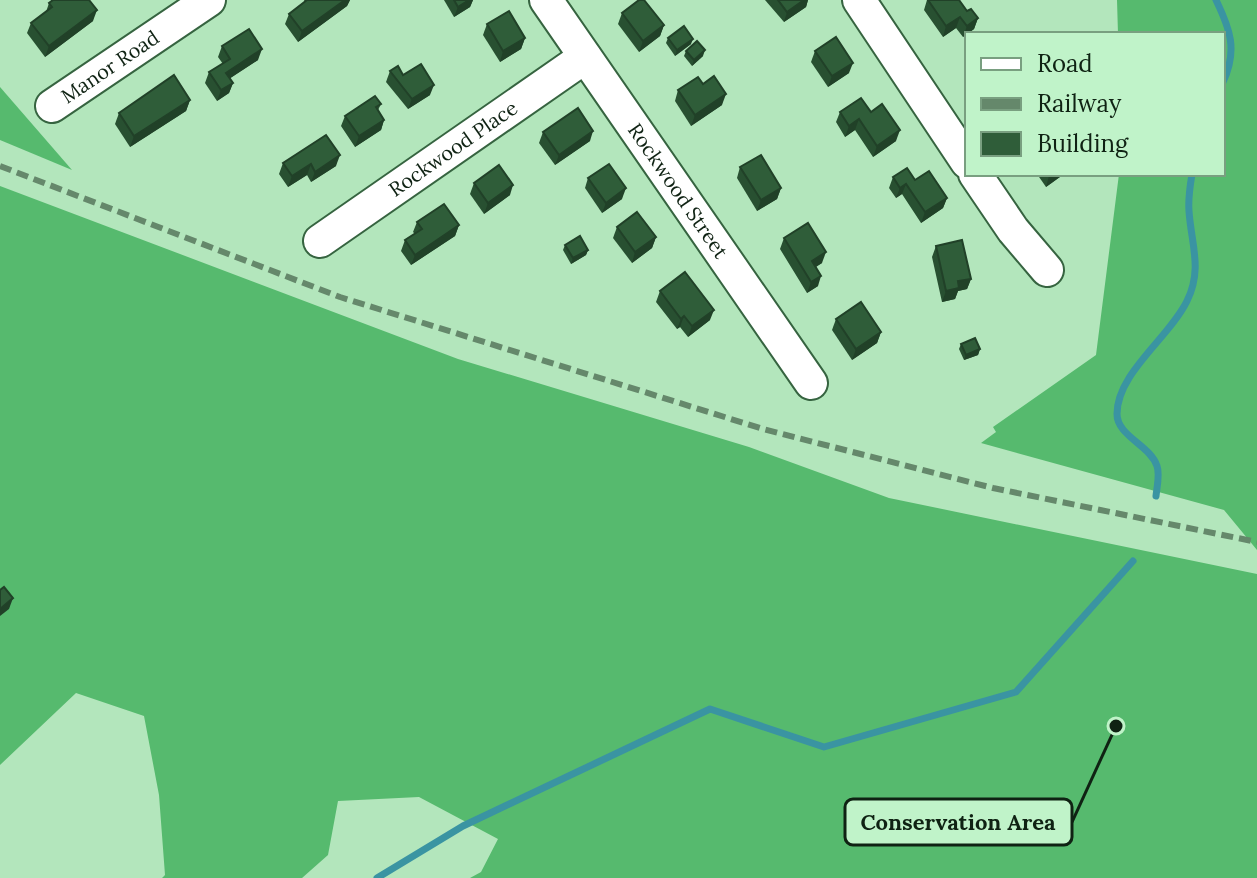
<svg xmlns="http://www.w3.org/2000/svg" width="1257" height="878" font-family="Lora,serif">
<rect width="100%" height="100%" fill="#b3e6bc"/>
<g fill="#56ba6e">
<polygon points="1117,0 1257,0 1257,550 1224,510 981,443 996,432 993,427 1096,355 1119,174 1223,174 1223,34 1118,34"/>
<polygon points="0,87 72,170 0,140"/>
<polygon points="0,186 458,359 749,447 889,498 1257,574 1257,878 470,878 481,872 498,839 419,797 338,801 328,855 302,878 162,878 165,875 159,795 144,716 76,693 0,765"/>
</g>
<g fill="none" stroke-linecap="round" stroke-linejoin="round">
<g stroke="#3a94a2" stroke-width="7">
<path d="M1216,0C1230,29 1238,50 1223,82"/>
<path d="M1156,496C1157,487 1160,474 1157,466C1150,445 1117,436 1117,414C1117,373 1169,338 1187,301C1203,269 1191,243 1189,211C1188,199 1190,186 1192,174"/>
<polyline points="377,878 463,826 710,709 824,747 1016,692 1133,561"/>
</g>
<g stroke="#366440" stroke-width="36">
<g id="minor">
<path id="s1" d="M546,0L811,383"/>
<polyline points="859,0 967,162"/>
<path id="s2" d="M52,106L209,0"/>
<polyline points="975,174 1013,230 1047,270"/>
<path id="s3" d="M320,241L585,57"/>
</g>
</g>
<use href="#minor" stroke="#fff" stroke-width="32"/>
<polyline stroke="#65886b" stroke-width="6" stroke-dasharray="12 6" stroke-linecap="butt" points="0,166 340,297 763,429 993,488 1257,542"/>
</g>
<g fill="#285031">
<polygon points="304,0 350,0 347,6 298,42 285,24 289,14 305,2"/>
<polygon points="444,0 473,0 470,7 454,17"/>
<polygon points="765,0 808,0 806,7 784,22"/>
<polygon points="927,0 959,0 967,11 978,18 974,29 963,37 956,28 943,37 924,10"/>
<polygon points="49,3 93,21 45,57 27,33 31,23 46,12"/>
<polygon points="622,13 664,25 660,36 639,52 618,24"/>
<polygon points="487,24 525,38 521,49 500,62 483,35"/>
<polygon points="668,38 691,44 675,56 666,43"/>
<polygon points="222,46 258,60 230,78 233,83 229,93 217,101 205,83 209,72 223,64 218,57"/>
<polygon points="686,51 703,56 692,66 684,56"/>
<polygon points="815,51 849,73 828,87 811,62"/>
<polygon points="390,71 403,75 430,95 408,109 386,82"/>
<polygon points="703,84 722,105 691,126 675,101 678,90"/>
<polygon points="190,100 186,111 130,147 115,124 119,113"/>
<polygon points="381,104 378,110 384,120 381,130 355,147 341,126 345,116"/>
<polygon points="840,112 871,112 896,141 873,157 855,130 845,137 836,122"/>
<polygon points="543,132 590,141 555,165 539,143"/>
<polygon points="283,163 336,166 311,182 307,175 288,187 279,174"/>
<polygon points="740,167 781,188 777,199 757,211 737,178"/>
<polygon points="1037,174 1064,174 1046,187"/>
<polygon points="893,177 915,180 947,198 943,208 921,223 902,194 896,198 889,188"/>
<polygon points="588,178 622,199 602,213 585,188"/>
<polygon points="474,183 510,195 484,214 470,194"/>
<polygon points="417,222 459,225 455,236 411,265 401,251 405,240 415,234 413,232"/>
<polygon points="617,227 656,237 652,248 632,263 613,238"/>
<polygon points="784,238 822,263 816,267 818,286 807,293 780,249"/>
<polygon points="565,245 588,250 586,255 571,264 563,250"/>
<polygon points="936,246 971,279 967,289 958,291 955,299 942,302 932,257"/>
<polygon points="660,291 710,320 688,337 680,327 677,329 656,302"/>
<polygon points="836,319 881,332 877,343 852,360 832,330"/>
<polygon points="961,344 980,349 978,355 964,360 959,349"/>
</g>
<g fill="#214128">
<polygon points="345,0 350,0 347,6 298,42 302,31"/>
<polygon points="469,0 473,0 470,7 454,17 458,7"/>
<polygon points="804,0 808,0 806,7 784,22 787,12"/>
<polygon points="97,10 93,21 45,57 49,46"/>
<polygon points="960,17 956,28 943,37 946,26"/>
<polygon points="978,18 974,29 963,37 967,26"/>
<polygon points="664,25 660,36 639,52 643,41"/>
<polygon points="525,38 521,49 500,62 503,51"/>
<polygon points="693,39 691,44 675,56 677,50"/>
<polygon points="262,49 258,60 223,83 226,73"/>
<polygon points="705,50 703,56 692,66 694,60"/>
<polygon points="853,63 849,73 828,87 832,76"/>
<polygon points="233,83 229,93 217,101 221,90"/>
<polygon points="434,85 430,95 408,109 412,99"/>
<polygon points="726,94 722,105 691,126 695,115"/>
<polygon points="190,100 186,111 130,147 134,136"/>
<polygon points="859,119 855,130 845,137 849,126"/>
<polygon points="384,120 381,130 355,147 359,136"/>
<polygon points="900,130 896,141 873,157 877,146"/>
<polygon points="593,131 590,141 555,165 559,155"/>
<polygon points="340,155 336,166 311,182 315,172"/>
<polygon points="311,164 307,175 288,187 292,176"/>
<polygon points="1052,174 1064,174 1046,187 1049,176"/>
<polygon points="906,184 902,194 896,198 900,188"/>
<polygon points="513,185 510,195 484,214 488,203"/>
<polygon points="626,188 622,199 602,213 606,203"/>
<polygon points="781,188 777,199 757,211 761,200"/>
<polygon points="947,198 943,208 921,223 925,212"/>
<polygon points="459,225 455,236 411,265 415,255"/>
<polygon points="656,237 652,248 632,263 635,252"/>
<polygon points="588,250 586,255 571,264 573,258"/>
<polygon points="826,252 822,263 808,271 812,261"/>
<polygon points="821,276 818,286 807,293 811,282"/>
<polygon points="971,279 967,289 958,291 955,299 942,302 946,291 958,281"/>
<polygon points="714,310 710,320 688,337 692,326"/>
<polygon points="684,316 680,327 677,329 681,319"/>
<polygon points="881,332 877,343 852,360 856,349"/>
<polygon points="980,349 978,355 964,360 966,355"/>
<polygon points="13,598 9,609 0,616 0,609"/>
</g>
<g fill="#2f5d39" stroke="#214128" stroke-width="2">
<polygon points="53,0 89,0 97,10 49,46 31,23 52,7 49,3"/>
<polygon points="307,0 345,0 302,31 289,14"/>
<polygon points="454,0 469,0 458,7"/>
<polygon points="639,0 644,0 664,25 643,41 622,13"/>
<polygon points="778,0 804,0 787,12"/>
<polygon points="928,0 959,0 967,11 971,9 978,18 967,26 960,17 946,26"/>
<polygon points="509,11 525,38 503,51 487,24"/>
<polygon points="684,26 693,39 677,50 668,38"/>
<polygon points="249,29 262,49 226,73 233,83 221,90 209,72 230,59 222,46"/>
<polygon points="836,37 853,63 832,76 815,51"/>
<polygon points="697,41 705,50 694,60 686,51"/>
<polygon points="421,64 434,85 412,99 390,71 398,66 403,75"/>
<polygon points="174,75 190,100 134,136 119,113"/>
<polygon points="714,76 726,94 695,115 678,90 698,77 703,84"/>
<polygon points="375,96 381,104 376,107 384,120 359,136 345,116"/>
<polygon points="861,98 871,112 882,104 900,130 877,146 859,119 849,126 840,112"/>
<polygon points="578,108 593,131 559,155 543,132"/>
<polygon points="326,135 340,155 315,172 311,164 292,176 283,163"/>
<polygon points="761,155 781,188 761,200 740,167"/>
<polygon points="609,164 626,188 606,203 588,178"/>
<polygon points="499,165 513,185 488,203 474,183"/>
<polygon points="907,168 915,180 929,171 947,198 925,212 906,184 900,188 893,177"/>
<polygon points="444,204 459,225 415,255 405,240 422,229 417,222"/>
<polygon points="637,212 656,237 635,252 617,227"/>
<polygon points="808,223 826,252 812,261 821,276 811,282 784,238"/>
<polygon points="580,236 588,250 573,258 565,245"/>
<polygon points="962,240 971,279 958,281 959,288 946,291 936,246"/>
<polygon points="685,272 714,310 692,326 684,316 681,319 660,291"/>
<polygon points="861,302 881,332 856,349 836,319"/>
<polygon points="975,338 980,349 966,355 961,344"/>
<polygon points="4,587 13,598 0,609 0,590"/>
</g>
<g text-anchor="middle" stroke-width="8" stroke-linejoin="round" paint-order="stroke">
<g font-size="20" fill="#0f2213" stroke="#c0f3c9">
<text dy="7" stroke="none"><textPath href="#s2" startOffset="70">Manor Road</textPath></text>
<text dy="7" stroke="none"><textPath href="#s3" startOffset="162">Rockwood Place</textPath></text>
<text dy="7" stroke="none"><textPath href="#s1" startOffset="232">Rockwood Street</textPath></text>
</g>
</g>
<path fill="none" stroke="#0f2213" stroke-width="3" d="M1116 726L1072 822"/>
<circle fill="#0f2213" stroke="#c0f3c9" stroke-width="3" cx="1116" cy="726" r="8"/>
<rect fill="#c0f3c9" stroke="#0f2213" stroke-width="3" x="845" y="799" width="227" height="46" rx="8"/>
<g font-size="22" text-anchor="middle" font-weight="bold" fill="#0f2213">
<text x="958" y="830">Conservation Area</text>
</g>
<rect x="965" y="32" width="260" height="144" fill="#c0f3c9" stroke="#799f80" stroke-width="2"/>
<rect x="981" y="58" width="40" height="12" fill="#ffffff" stroke="#799f80" stroke-width="2"/>
<text x="1037" y="72" font-size="24" fill="#0f2213">Road</text>
<rect x="981" y="98" width="40" height="12" fill="#65886b" stroke="#799f80" stroke-width="2"/>
<text x="1037" y="112" font-size="24" fill="#0f2213">Railway</text>
<rect x="981" y="132" width="40" height="24" fill="#2f5d39" stroke="#799f80" stroke-width="2"/>
<text x="1037" y="152" font-size="24" fill="#0f2213">Building</text>
</svg>
